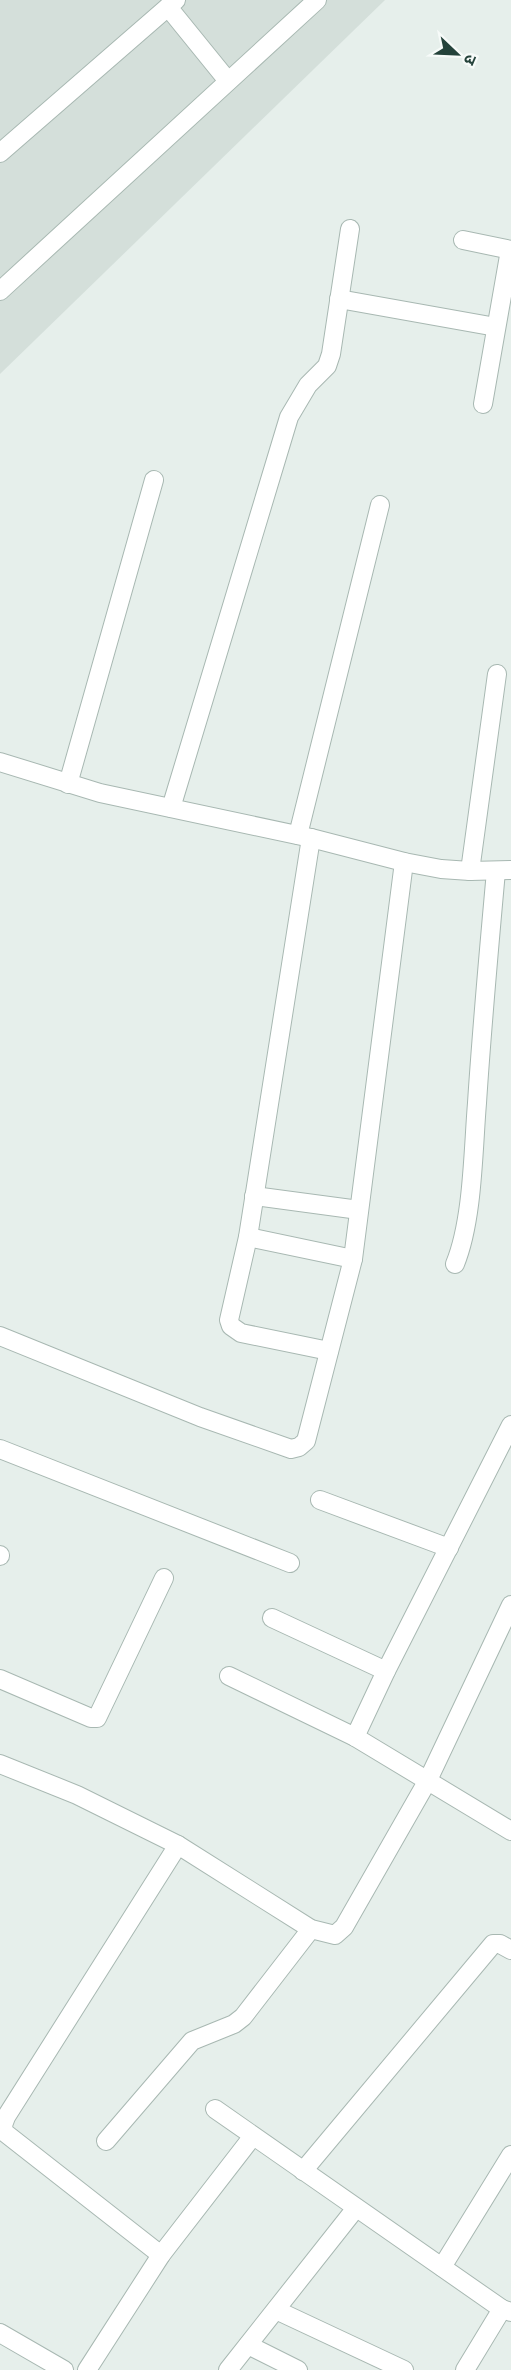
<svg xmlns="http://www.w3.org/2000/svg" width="511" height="2370" font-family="'Asap Condensed','Noto Sans Devanagari',sans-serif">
<rect width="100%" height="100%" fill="#e6efeb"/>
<polygon fill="#d4dfda" points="0,0 385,0 0,374"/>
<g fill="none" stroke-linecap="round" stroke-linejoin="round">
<g stroke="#a8b8b2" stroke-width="20">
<g id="minor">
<polyline points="168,7 228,81"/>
<polyline points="0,153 176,0"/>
<polyline points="463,240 511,250"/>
<polyline points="0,291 317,0"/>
<polyline points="339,299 496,327"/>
<polyline points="483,404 510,250"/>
<polyline points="0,762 100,793 311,838 404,862 441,869 470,871 511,870"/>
<polyline points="68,784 154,480"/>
<polyline points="171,808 289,417 308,385 327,366 331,354 350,229"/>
<polyline points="298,835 380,505"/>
<polyline points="311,838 248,1237 229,1320 231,1326 241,1333 329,1351"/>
<polyline points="470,871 497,674"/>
<polyline points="254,1196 359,1210"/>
<polyline points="248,1237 353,1259"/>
<path d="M455,1264C473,1220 473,1151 477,1103C482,1025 489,948 496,871"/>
<polyline points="0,1336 200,1417 291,1449 299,1447 306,1441 353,1259 404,862"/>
<polyline points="0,1449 290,1563"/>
<polyline points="320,1500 449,1548"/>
<polyline points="0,1556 0,1555"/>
<polyline points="272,1618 386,1671"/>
<polyline points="229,1676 355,1737 511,1831"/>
<polyline points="0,1679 91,1718 97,1718 164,1578"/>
<polyline points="355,1737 386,1671 511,1425"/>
<polyline points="0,1764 77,1795 178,1845 311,1929 335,1935 344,1927 428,1780 511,1605"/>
<polyline points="215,2109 502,2309 511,2312"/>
<polyline points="106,2141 192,2041 234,2024 243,2017 311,1929"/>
<polyline points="303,2171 493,1944 500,1944 511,1950"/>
<polyline points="161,2255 4,2132 3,2125 6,2117 178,1845"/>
<polyline points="442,2267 511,2155"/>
<polyline points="276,2310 404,2370"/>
<polyline points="0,2333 64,2370"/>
<polyline points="248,2345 298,2370"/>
<polyline points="87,2370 161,2255 253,2136"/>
<polyline points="228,2370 356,2208"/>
<polyline points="465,2370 502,2309"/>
</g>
</g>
<use href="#minor" stroke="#fff" stroke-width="18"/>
</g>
<g transform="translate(457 54) rotate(113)" stroke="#f7fbf9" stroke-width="4.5" paint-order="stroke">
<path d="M0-4.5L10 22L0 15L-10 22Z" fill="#24423a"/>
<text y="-9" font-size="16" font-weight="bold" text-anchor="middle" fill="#24423a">उ</text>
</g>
</svg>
